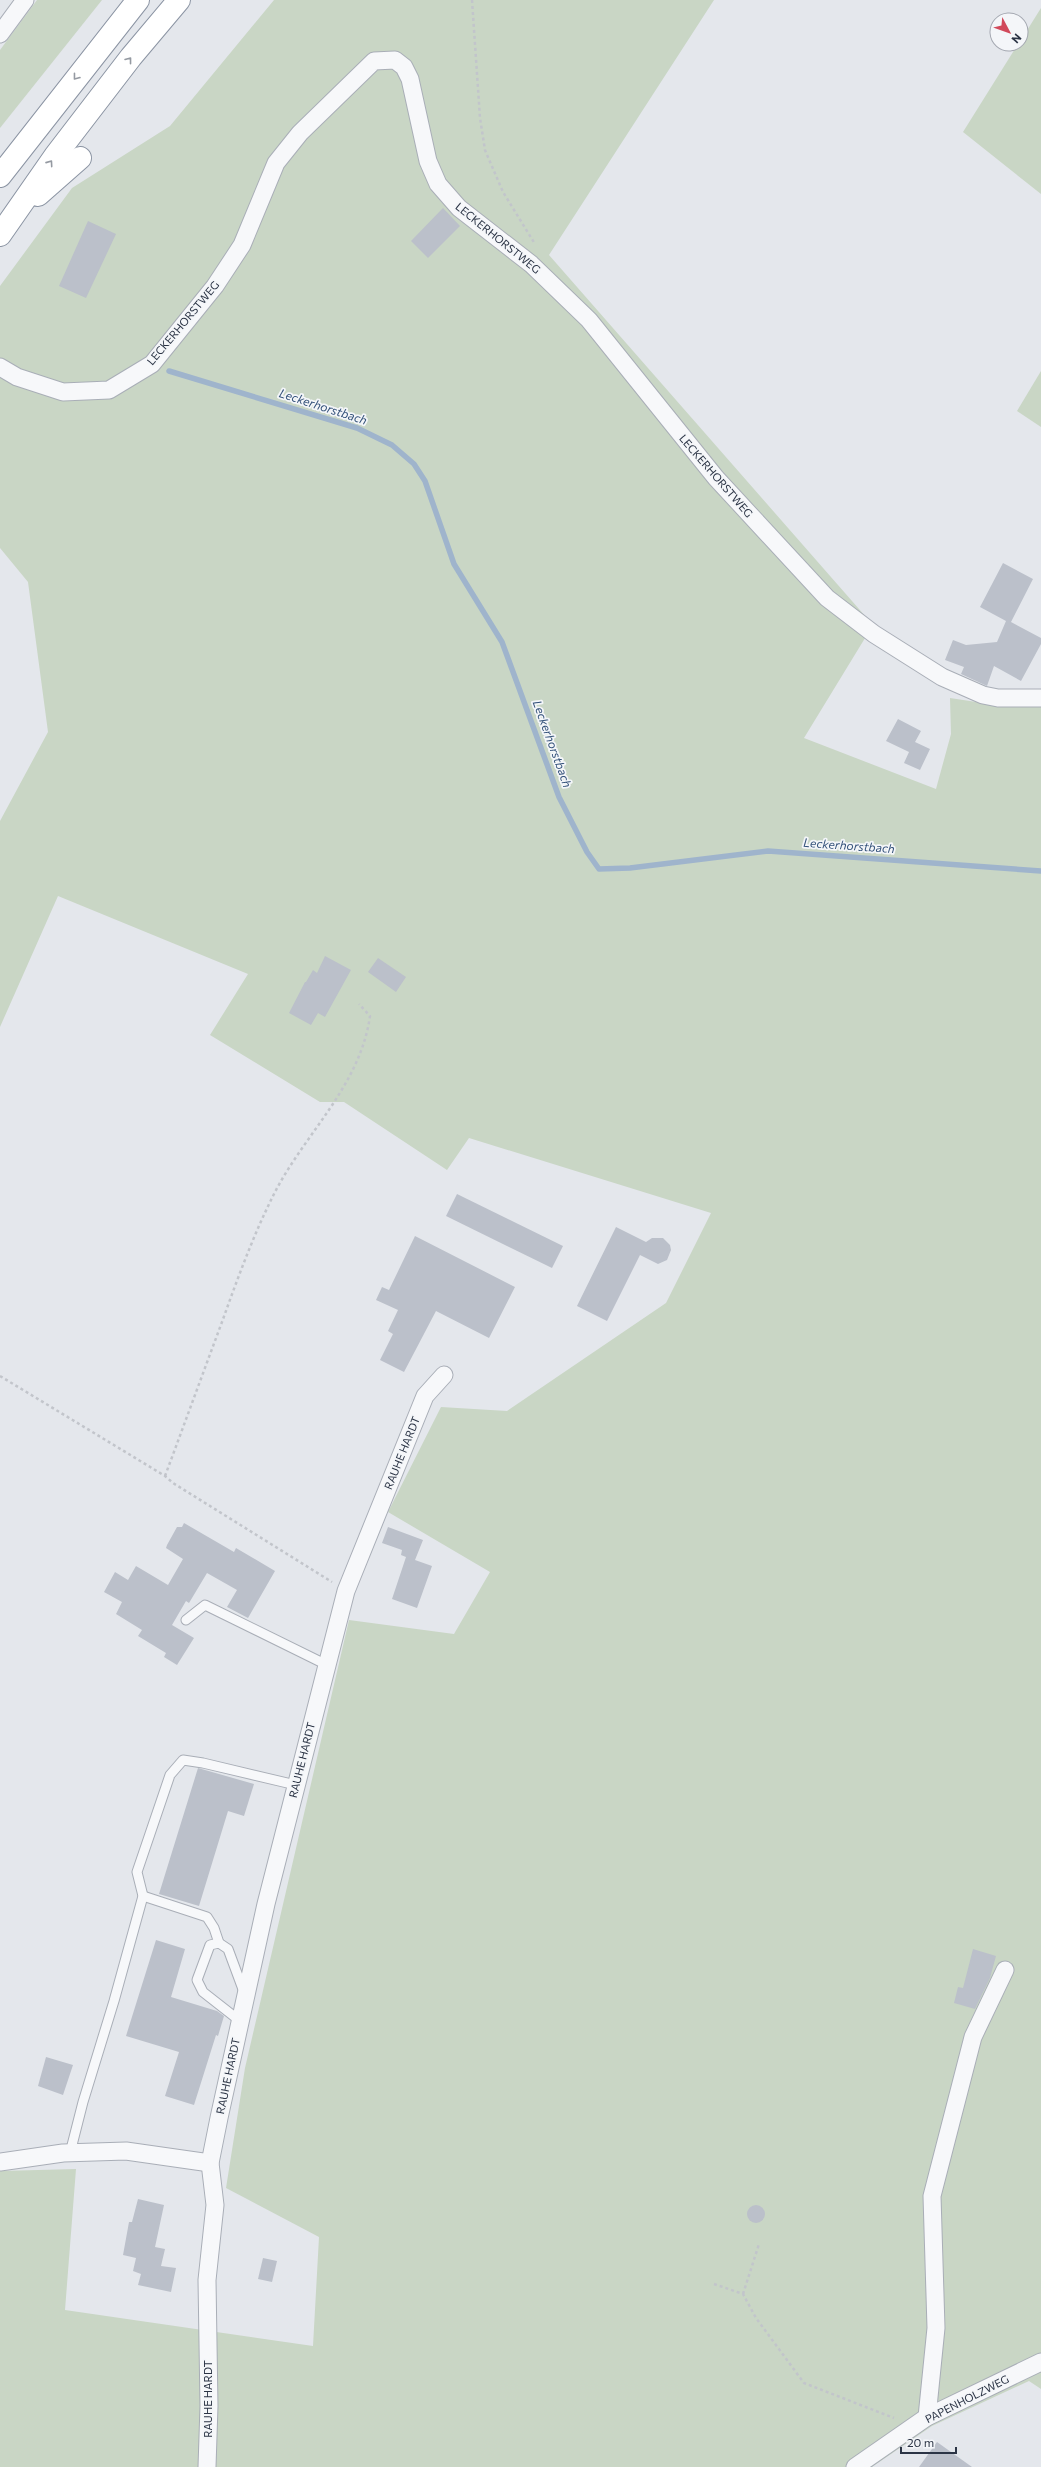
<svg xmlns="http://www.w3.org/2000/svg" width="1041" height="2467" font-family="Commissioner,sans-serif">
<rect width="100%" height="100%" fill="#e4e7ec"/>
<g fill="#c9d6c5">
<polygon points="37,0 102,0 0,128 0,50"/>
<polygon points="274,0 714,0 549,255 873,625 804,738 936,789 951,734 950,698 996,705 1041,706 1041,2389 1029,2381 932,2426 872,2467 0,2467 0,2171 76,2169 65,2310 313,2346 319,2237 226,2188 245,2068 349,1620 454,1634 490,1572 388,1512 441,1407 507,1411 666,1303 711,1213 469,1138 447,1170 344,1102 320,1102 210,1035 248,974 58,896 0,1027 0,821 48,732 28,582 0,548 0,286 72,188 170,126"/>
<polygon points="1041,8 1041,194 963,132 1018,44 1021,44 1021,40"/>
<polygon points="1041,371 1041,427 1017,411"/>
</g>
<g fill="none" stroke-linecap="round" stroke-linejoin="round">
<polyline stroke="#9fb4cc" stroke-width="5.5" points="169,371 357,428 392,445 414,464 425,481 454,564 502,642 559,797 587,852 599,869 630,868 768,851 1041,871"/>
</g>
<g fill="#bbc0ca">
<polygon points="443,208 460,226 428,258 411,241"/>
<polygon points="88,221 116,234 86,298 59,286"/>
<polygon points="1003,563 1033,579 1011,622 1041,638 1041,644 1021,681 994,666 987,686 961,674 964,667 945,660 953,640 966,645 997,642 1006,621 980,607"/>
<polygon points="898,719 921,731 915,742 930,749 920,770 904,763 909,752 886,741"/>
<polygon points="325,956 351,970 325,1017 318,1013 311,1025 289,1013 305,982 306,982 313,970 317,973"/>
<polygon points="378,958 406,977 396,992 368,972"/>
<polygon points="457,1194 563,1246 552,1268 446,1216"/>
<polygon points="616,1227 646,1242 652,1238 663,1238 670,1245 671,1250 667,1260 658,1264 640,1255 607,1321 577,1306"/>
<polygon points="415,1236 515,1287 489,1338 436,1311 404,1372 380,1360 393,1334 388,1331 398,1310 376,1300 382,1287 389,1290"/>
<polygon points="184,1523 234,1552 236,1548 275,1571 248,1618 227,1607 237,1590 207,1573 189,1603 186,1601 172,1625 194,1638 177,1665 164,1657 166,1653 138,1636 142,1630 116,1614 122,1602 104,1592 115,1572 128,1580 136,1566 168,1585 183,1559 166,1548 167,1545 177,1527 182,1527"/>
<polygon points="388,1527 423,1540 415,1560 432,1566 417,1608 392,1599 406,1557 401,1555 402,1550 382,1543"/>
<polygon points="198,1768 254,1784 244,1816 228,1811 199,1906 159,1894"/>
<polygon points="156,1940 185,1949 171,1997 217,2011 224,2016 218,2036 216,2035 194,2105 165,2096 179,2052 126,2036"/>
<polygon points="973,1949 996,1956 990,1978 975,2009 954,2003 958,1987 963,1988"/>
<polygon points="46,2057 73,2065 63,2095 38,2086"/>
<polygon points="138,2199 164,2205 155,2247 165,2249 161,2266 176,2268 171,2292 138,2285 141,2274 133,2271 136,2258 123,2255 129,2222 132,2222"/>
<circle cx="756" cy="2214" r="9"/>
<polygon points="263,2258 277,2261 272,2282 258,2279"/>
<polygon points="937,2442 972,2467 919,2467"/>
</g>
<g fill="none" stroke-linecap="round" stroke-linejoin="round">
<g stroke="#a9aeb7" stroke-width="11">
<g id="service">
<polyline points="186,1620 205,1605 327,1665"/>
<polyline points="143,1896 207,1917 214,1928 219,1943"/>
<polyline points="240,2021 203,1992 197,1980 210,1945 219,1943 228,1949 244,1992"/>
<polyline points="70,2153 83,2102 114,2001 143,1896 137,1872 170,1775 183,1760 203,1763 296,1785"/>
</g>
</g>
<g stroke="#a9aeb7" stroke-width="19">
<g id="minor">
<polyline points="0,34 25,0"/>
<polyline points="0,367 17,377 63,392 109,390 152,364 215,286 242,245 276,163 300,133 374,61 395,60 404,67 410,79 428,161 438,184 459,208 531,264 589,320 716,478 827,598 874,634 942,677 983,695 998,698 1041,698"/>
<polyline points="0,2162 63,2153 126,2151 210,2163"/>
<polyline points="927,2417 936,2328 932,2196 973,2037 1005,1970"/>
<polyline points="207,2467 209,2406 207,2280 215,2205 210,2163 219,2118 266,1904 346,1591 425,1396 444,1375"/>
<polyline points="855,2467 927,2417 1041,2362"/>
</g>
</g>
<g stroke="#8b94a3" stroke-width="24">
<g id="motorway">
<polyline points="0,176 138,0"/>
<polyline points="38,195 80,158"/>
<polyline points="0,235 55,156 131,57 179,0"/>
</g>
</g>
<g stroke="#c2c5cb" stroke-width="2.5" stroke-dasharray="3 3" stroke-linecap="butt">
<polyline points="472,0 480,118 485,150 503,192 535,244"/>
<polyline points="0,1376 165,1476 173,1483 332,1582"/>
<path d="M165,1476C184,1425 203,1373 222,1322C237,1280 253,1236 273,1196C303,1135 360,1087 370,1016L359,1004"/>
<polyline points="714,2284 743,2294 756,2318 804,2383 894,2418"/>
<polyline points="743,2294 759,2244"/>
</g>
<use href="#service" stroke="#f7f8fa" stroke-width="9"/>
<use href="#minor" stroke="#f7f8fa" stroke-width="17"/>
<use href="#motorway" stroke="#fff" stroke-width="22"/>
</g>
<defs><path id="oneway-chevron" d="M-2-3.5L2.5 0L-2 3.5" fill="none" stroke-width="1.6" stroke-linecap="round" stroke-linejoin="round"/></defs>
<g stroke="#959aa2">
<use href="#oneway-chevron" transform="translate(129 60) rotate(-52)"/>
<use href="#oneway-chevron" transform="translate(76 77) rotate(128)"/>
<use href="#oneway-chevron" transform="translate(50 163) rotate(-55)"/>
</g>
<g text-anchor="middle" stroke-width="3.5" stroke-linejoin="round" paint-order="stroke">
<g font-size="11" fill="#2b3445" stroke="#f4f6f9">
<text transform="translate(498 238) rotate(39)" y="4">LECKERHORSTWEG</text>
<text transform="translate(183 323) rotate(-50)" y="4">LECKERHORSTWEG</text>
<text transform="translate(716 476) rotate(49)" y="4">LECKERHORSTWEG</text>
<text transform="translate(402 1453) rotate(-68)" y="4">RAUHE HARDT</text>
<text transform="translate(302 1760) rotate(-76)" y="4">RAUHE HARDT</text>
<text transform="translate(228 2076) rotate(-78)" y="4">RAUHE HARDT</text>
<text transform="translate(208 2399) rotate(-90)" y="4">RAUHE HARDT</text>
<text transform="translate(967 2399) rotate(-27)" y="4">PAPENHOLZWEG</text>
</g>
<g font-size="12" font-style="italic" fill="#34527a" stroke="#f4f6f9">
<text transform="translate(323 407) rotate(18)" y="4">Leckerhorstbach</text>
<text transform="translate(552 744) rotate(70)" y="4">Leckerhorstbach</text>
<text transform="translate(849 846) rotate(4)" y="4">Leckerhorstbach</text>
</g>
</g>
<g transform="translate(1009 32) rotate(131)"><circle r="19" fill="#f4f6f9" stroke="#a4a8b1"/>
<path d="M0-3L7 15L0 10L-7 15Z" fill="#d1495b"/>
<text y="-6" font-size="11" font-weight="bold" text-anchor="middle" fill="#2b3445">N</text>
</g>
<path d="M901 2447v6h55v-6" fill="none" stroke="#2b3445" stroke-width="2"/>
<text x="907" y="2447" font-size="12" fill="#2b3445" stroke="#f4f6f9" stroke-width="3" paint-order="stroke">20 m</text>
</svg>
